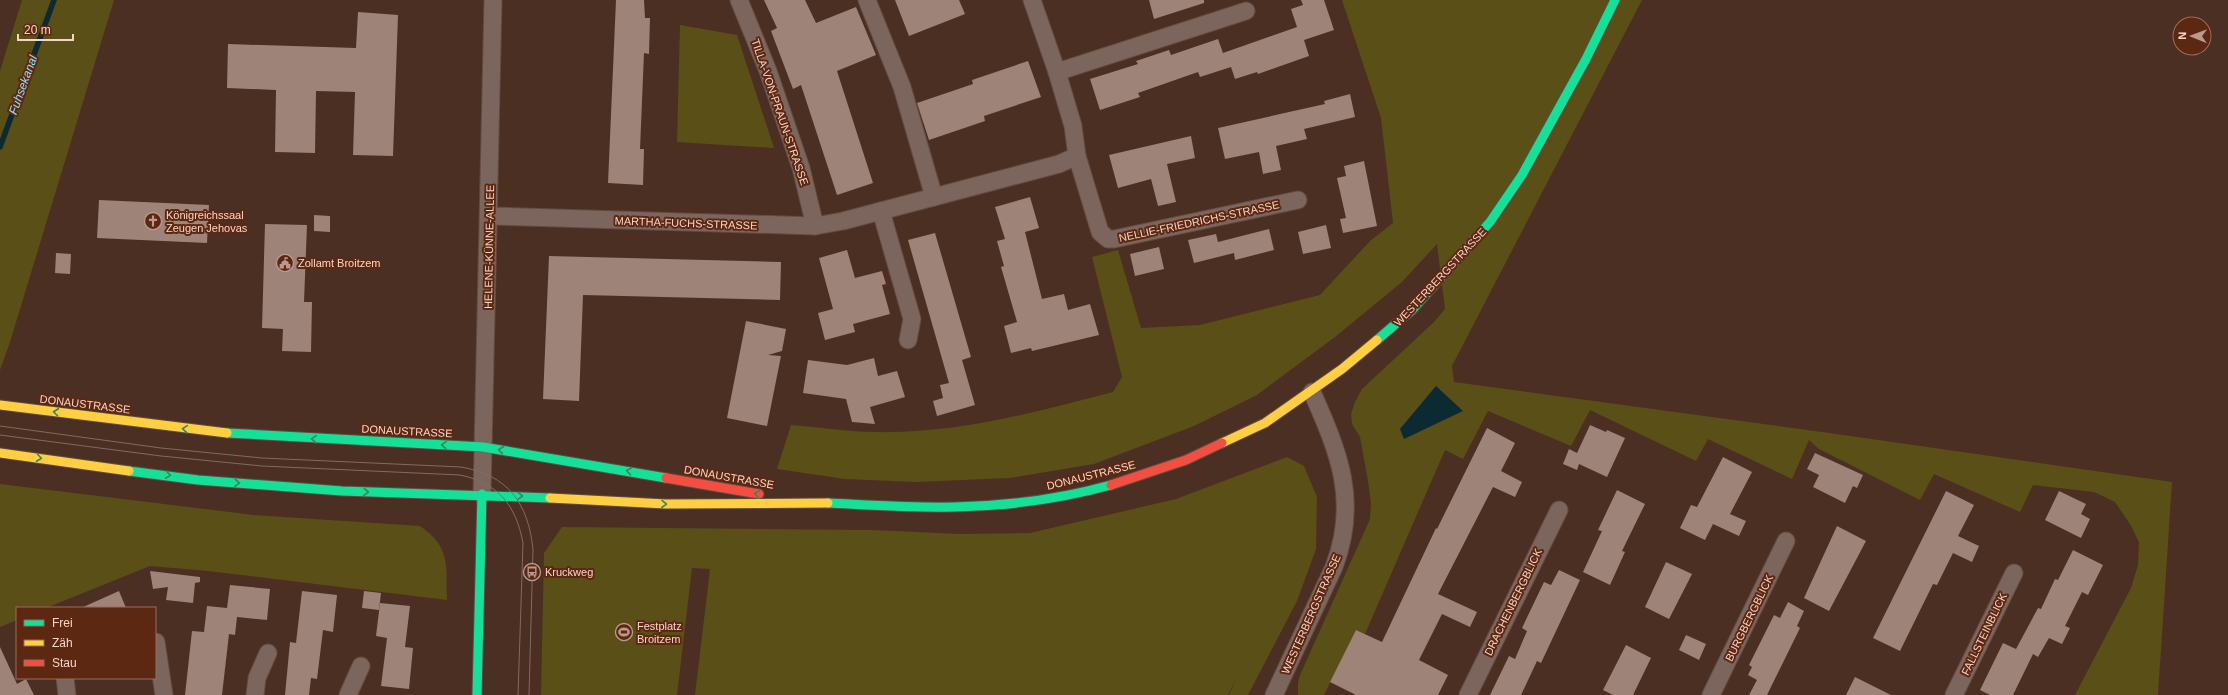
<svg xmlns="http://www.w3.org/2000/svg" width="2228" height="695" font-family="Arial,sans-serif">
<rect width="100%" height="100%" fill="#4c2f23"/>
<g fill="#594f17">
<polygon points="22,0 114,0 10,342 0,370 0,71"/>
<path d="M1342,0H1642L1452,366L1454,382L1822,432L2172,482L2158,695H2075L2131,588L2138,565L2139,542L2130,524L2115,502L2094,492L2033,485L2020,512L1934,474L1920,500L1819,449L1809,440L1792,479L1708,439L1696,461L1590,410L1571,446L1488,411L1463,459L1445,450L1365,634L1356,630L1324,695H1298V683L1300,675L1370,519L1371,503L1368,481L1360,437L1352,424L1351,414L1355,402L1362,389L1434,322L1445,309L1437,244L1402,282L1335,337L1257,395L1194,426L1094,464L1010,478L916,482L845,479L777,469L791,425C819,427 847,432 875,432C957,434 1035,412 1113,392L1122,377L1092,257L1118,250L1141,328L1200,325L1320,295L1371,240L1393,223L1381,118Z"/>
<polygon points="680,25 737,35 774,148 677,142"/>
<polygon points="1287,457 1304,466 1317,497 1316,549 1297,601 1248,695 1229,695 1236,679 1228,695 695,695 710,569 692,568 677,695 558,695 560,663 558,695 541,695 544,553 562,527 872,530 960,534 1030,533 1176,499"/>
<path d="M0,484L254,515L420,526C451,547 446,566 447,600L208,571L150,566L46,608H17V620L0,627Z"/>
</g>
<polygon fill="#0b2a32" points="1436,386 1463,411 1404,439 1400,429"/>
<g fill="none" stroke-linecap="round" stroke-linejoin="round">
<polyline stroke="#0b2a32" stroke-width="5.5" points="0,147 54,0"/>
</g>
<g fill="#9d8378">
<polygon points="616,0 644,0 645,18 650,18 649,54 644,53 640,149 644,149 643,185 608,183"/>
<polygon points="764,0 805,0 816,23 856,7 876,55 837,71 873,183 837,195 801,85 793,89 771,31 777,28"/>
<polygon points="895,0 959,0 965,14 909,36"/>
<polygon points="1149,0 1204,0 1204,3 1154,19"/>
<polygon points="1301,0 1324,0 1334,30 1304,40 1309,56 1258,74 1257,72 1235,79 1231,67 1200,77 1198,72 1138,93 1140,97 1100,110 1090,79 1138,64 1136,61 1169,50 1171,55 1218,39 1223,53 1297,27 1291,9 1303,5"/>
<polygon points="358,12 398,15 393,156 353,155 355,92 316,91 315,153 275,152 276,90 227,88 228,44 356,48"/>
<polygon points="1028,61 1041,97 984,116 985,121 929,140 917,103 973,84 972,80"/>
<polygon points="1350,94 1355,117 1304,129 1307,139 1276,146 1281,170 1263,174 1259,152 1225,159 1218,128 1325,104 1324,101"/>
<polygon points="1191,136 1195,158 1167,164 1176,202 1158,206 1151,179 1118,188 1109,155"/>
<polygon points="1364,161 1377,226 1343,233 1340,219 1346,218 1337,178 1346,176 1344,166"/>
<polygon points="1030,197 1039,228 1025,232 1042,299 1064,294 1068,310 1090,304 1099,335 1032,351 1031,348 1011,353 1004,326 1017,322 1001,267 1004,266 997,241 1005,239 995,207"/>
<polygon points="99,200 209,205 207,243 97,238"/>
<polygon points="314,215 330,216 330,232 314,231"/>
<polygon points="265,224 307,225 304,302 312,302 311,352 282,351 283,329 262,328"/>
<polygon points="1326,225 1331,248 1303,254 1298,232"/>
<polygon points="1269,229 1274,250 1235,260 1234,253 1194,263 1188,240 1216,234 1218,242"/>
<polygon points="935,233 971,357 962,360 975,405 937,416 933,401 943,398 940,385 949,383 908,240"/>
<polygon points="1159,247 1164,269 1135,276 1130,254"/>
<polygon points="847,250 855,278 882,271 886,284 882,285 890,314 853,324 855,332 825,340 818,313 833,309 819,258"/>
<polygon points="56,253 71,254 70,274 55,273"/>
<polygon points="549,256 781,262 780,300 583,295 579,401 543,399"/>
<polygon points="746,321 786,329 782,351 768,355 781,356 767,426 727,418"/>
<polygon points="874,358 878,376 897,371 905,397 870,407 875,424 852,422 846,399 803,393 808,360 847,365"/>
<polygon points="1590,425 1606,432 1607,430 1625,438 1607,477 1579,464 1577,470 1563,464 1569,449 1577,453"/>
<polygon points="1487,428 1515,443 1501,471 1522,482 1515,497 1493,487 1438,594 1477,612 1470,627 1442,614 1419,660 1448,675 1438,695 1356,695 1330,682 1356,630 1382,642 1436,528 1437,529"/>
<polygon points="1815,453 1863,475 1857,488 1853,486 1845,503 1813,487 1819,475 1807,469"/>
<polygon points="1723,457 1752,472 1730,514 1746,521 1739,536 1713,524 1705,540 1680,528 1691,505 1697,507"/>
<polygon points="1617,490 1645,504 1622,551 1625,552 1610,585 1583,572 1602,531 1598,530"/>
<polygon points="1946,491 1974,505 1958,536 1979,546 1972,562 1953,553 1937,585 1933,584 1900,651 1873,638"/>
<polygon points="2059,491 2086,504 2081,514 2090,519 2081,538 2045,520"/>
<polygon points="1837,526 1866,541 1829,611 1804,598"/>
<polygon points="2073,550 2103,565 2088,595 2082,592 2065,626 2070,628 2062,644 2049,638 2038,657 2033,654 2013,695 1990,695 1980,690 2003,643 2016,649 2038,608 2041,609 2055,579 2058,580"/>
<polygon points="1666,562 1692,574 1669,619 1645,607"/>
<polygon points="1559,570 1580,580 1541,663 1537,661 1521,695 1490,695 1509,656 1515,659 1527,631 1522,628 1544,582 1551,585"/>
<polygon points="150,571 200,577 200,582 195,583 193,603 166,600 168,587 153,589"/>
<polygon points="230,585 270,589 267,620 237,617 235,635 229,634 222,695 185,695 192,631 204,632 207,606 227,608"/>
<polygon points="119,591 126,608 81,608"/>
<polygon points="302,591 337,595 333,632 323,630 317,679 311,678 309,695 285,695 290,642 296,643"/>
<polygon points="364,591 381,593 379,610 362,608"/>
<polygon points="1788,602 1804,611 1797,626 1800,628 1767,695 1749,695 1757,680 1748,675 1752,667 1749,665 1774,615 1780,618"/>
<polygon points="380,603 410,606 405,647 413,648 409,689 381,686 387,638 376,636"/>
<polygon points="1686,635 1706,644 1699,660 1679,650"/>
<polygon points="1626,645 1651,658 1633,695 1613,695 1603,690"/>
<polygon points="0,647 17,684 26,679 34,695 0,695"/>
<polygon points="1855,677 1891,695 1846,695"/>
</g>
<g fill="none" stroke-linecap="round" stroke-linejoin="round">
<g stroke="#634b41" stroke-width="19">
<g id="street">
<polyline points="739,0 768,71 801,168 815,226"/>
<polyline points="867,0 902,87 934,197"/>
<polyline points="1032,0 1057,72 1073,126 1077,156 1100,232 1108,239 1114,239 1298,200"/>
<polyline points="1057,72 1246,11"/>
<polyline points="881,211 912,319 908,340"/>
<polyline points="490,216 815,226 843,221 1059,164 1077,156"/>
<polyline points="482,494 493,0"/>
<polyline points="156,642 164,695"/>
<polyline points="65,678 67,695"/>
<polyline points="255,695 257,678 268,653"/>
<polyline points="348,695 361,666"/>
<path d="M1274,695L1334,567C1359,501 1339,453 1312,392"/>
<polyline points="1468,695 1559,510"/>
<polyline points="1711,695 1786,541"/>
<polyline points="1954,695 2014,573"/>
</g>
</g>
<g stroke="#634b41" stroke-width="11">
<g id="fast">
<polyline points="1377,340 1412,310 1490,222 1522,175 1586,59 1615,0"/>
<polyline points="227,433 483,447 666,478"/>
<polyline points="129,471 198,480 342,491 550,498"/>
<path d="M828,503C870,505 913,508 955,507C1008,506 1060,499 1111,485"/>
<polyline points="477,695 482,494"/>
</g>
</g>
<g stroke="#634b41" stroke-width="11">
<g id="slow">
<polyline points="0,405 227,433"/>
<polyline points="1222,443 1265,423 1342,369 1377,340"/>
<polyline points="0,453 129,471"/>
<polyline points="550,498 666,504 828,503"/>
</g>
</g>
<g stroke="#634b41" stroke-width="11">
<g id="jam">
<polyline points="666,478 759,494"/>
<polyline points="1111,485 1186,460 1222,443"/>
</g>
</g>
<use href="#street" stroke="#7b655c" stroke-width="17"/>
<use href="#fast" stroke="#16e098" stroke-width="9"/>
<use href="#slow" stroke="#ffcf43" stroke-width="9"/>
<use href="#jam" stroke="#f24e42" stroke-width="9"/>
<g stroke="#816b63" stroke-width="1">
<path d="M0,426L161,448L262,458L461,467C508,475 528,503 533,549L529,695"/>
<path d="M0,435L161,456L262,466L460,475C498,483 516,505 523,543L518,695"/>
</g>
</g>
<defs><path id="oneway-chevron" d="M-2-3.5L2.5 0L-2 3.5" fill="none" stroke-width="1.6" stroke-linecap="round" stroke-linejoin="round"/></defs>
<g stroke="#3a8455">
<use href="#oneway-chevron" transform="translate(56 412) rotate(-173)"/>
<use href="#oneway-chevron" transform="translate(185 429) rotate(-175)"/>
<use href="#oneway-chevron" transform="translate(314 439) rotate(-176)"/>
<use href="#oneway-chevron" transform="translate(444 445) rotate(-176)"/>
<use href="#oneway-chevron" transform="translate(501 450) rotate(-172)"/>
<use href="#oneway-chevron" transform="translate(39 458) rotate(7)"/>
<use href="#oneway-chevron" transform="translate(629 471) rotate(-170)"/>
<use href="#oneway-chevron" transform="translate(168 475) rotate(8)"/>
<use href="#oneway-chevron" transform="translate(237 483) rotate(4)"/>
<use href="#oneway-chevron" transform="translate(366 492) rotate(2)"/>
<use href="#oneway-chevron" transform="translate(757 494) rotate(-170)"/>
<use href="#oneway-chevron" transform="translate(520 496) rotate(2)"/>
<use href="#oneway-chevron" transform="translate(664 504) rotate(1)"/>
</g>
<defs>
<g id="church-ring" transform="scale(0.9)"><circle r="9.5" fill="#5d2812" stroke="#ba9a8e" stroke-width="1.5"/><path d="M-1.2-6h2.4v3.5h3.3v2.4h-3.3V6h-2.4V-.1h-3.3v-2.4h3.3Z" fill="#ba9a8e"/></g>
<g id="civic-ring" transform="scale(0.9)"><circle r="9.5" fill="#5d2812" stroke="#ba9a8e" stroke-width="1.5"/><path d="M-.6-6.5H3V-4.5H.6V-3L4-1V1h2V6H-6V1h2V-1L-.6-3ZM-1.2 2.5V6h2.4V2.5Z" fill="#ba9a8e"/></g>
<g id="bus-ring" transform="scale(0.9)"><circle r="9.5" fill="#5d2812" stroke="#ba9a8e" stroke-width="1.5"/><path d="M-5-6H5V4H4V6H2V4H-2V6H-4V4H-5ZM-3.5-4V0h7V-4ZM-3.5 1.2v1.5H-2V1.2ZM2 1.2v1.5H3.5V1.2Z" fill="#ba9a8e"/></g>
<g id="stadium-ring" transform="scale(0.9)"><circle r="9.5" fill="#5d2812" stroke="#ba9a8e" stroke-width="1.5"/><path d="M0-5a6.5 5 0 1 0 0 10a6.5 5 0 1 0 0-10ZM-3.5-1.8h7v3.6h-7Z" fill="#ba9a8e"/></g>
</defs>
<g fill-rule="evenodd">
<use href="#church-ring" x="153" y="221"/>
<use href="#civic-ring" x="285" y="263"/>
<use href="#bus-ring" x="532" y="572"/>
<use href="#stadium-ring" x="624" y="632"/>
</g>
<g text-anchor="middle" stroke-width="4" stroke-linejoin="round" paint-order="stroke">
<g font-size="11" fill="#f6d4c7" stroke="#5d2812">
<text transform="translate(780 112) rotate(71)" y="4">TILLA-VON-PRAUN-STRASSE</text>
<text transform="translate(1199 221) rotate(-12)" y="4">NELLIE-FRIEDRICHS-STRASSE</text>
<text transform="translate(686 223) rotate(2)" y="4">MARTHA-FUCHS-STRASSE</text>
<text transform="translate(489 247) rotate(-89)" y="4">HELENE-KÜNNE-ALLEE</text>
<text transform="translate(1440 277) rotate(-47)" y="4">WESTERBERGSTRASSE</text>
<text transform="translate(85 404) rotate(7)" y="4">DONAUSTRASSE</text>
<text transform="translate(407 431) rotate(3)" y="4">DONAUSTRASSE</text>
<text transform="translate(1091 475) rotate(-14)" y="4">DONAUSTRASSE</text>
<text transform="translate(729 477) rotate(10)" y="4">DONAUSTRASSE</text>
<text transform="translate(1513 602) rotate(-64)" y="4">DRACHENBERGBLICK</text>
<text transform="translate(1311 614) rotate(-66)" y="4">WESTERBERGSTRASSE</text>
<text transform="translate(1749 618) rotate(-64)" y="4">BURGBERGBLICK</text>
<text transform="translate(1984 634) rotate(-64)" y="4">FALLSTEINBLICK</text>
</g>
<g font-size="11" fill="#f6d4c7" stroke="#5d2812" text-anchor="start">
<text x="166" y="219">Königreichssaal<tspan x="166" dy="13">Zeugen Jehovas</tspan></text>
<text x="298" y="267">Zollamt Broitzem</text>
<text x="545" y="576">Kruckweg</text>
<text x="637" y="630">Festplatz<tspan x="637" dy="13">Broitzem</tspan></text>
</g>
<g font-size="12" font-style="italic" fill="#93e0fb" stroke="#5d2812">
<text transform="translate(23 85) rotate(-70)" y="4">Fuhsekanal</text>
</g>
</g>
<rect x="16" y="607" width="140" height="72" fill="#5d2812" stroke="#9a6d5a"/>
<rect x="24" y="620" width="20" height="6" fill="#16e098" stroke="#9a6d5a"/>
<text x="52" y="627" font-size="12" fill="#f6d4c7">Frei</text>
<rect x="24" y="640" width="20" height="6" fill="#ffcf43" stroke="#9a6d5a"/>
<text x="52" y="647" font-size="12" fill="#f6d4c7">Zäh</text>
<rect x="24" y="660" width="20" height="6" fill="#f24e42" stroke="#9a6d5a"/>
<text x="52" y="667" font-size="12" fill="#f6d4c7">Stau</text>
<g transform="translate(2192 36) rotate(271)"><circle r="19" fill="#5d2812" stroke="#9a6d5a"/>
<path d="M0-3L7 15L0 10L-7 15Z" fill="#ba9a8e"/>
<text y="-6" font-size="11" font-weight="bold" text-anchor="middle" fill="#f6d4c7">N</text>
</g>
<path d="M18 34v6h55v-6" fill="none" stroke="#f6d4c7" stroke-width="2"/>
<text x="24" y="34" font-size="12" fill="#f6d4c7" stroke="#5d2812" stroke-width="3" paint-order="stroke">20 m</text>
</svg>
